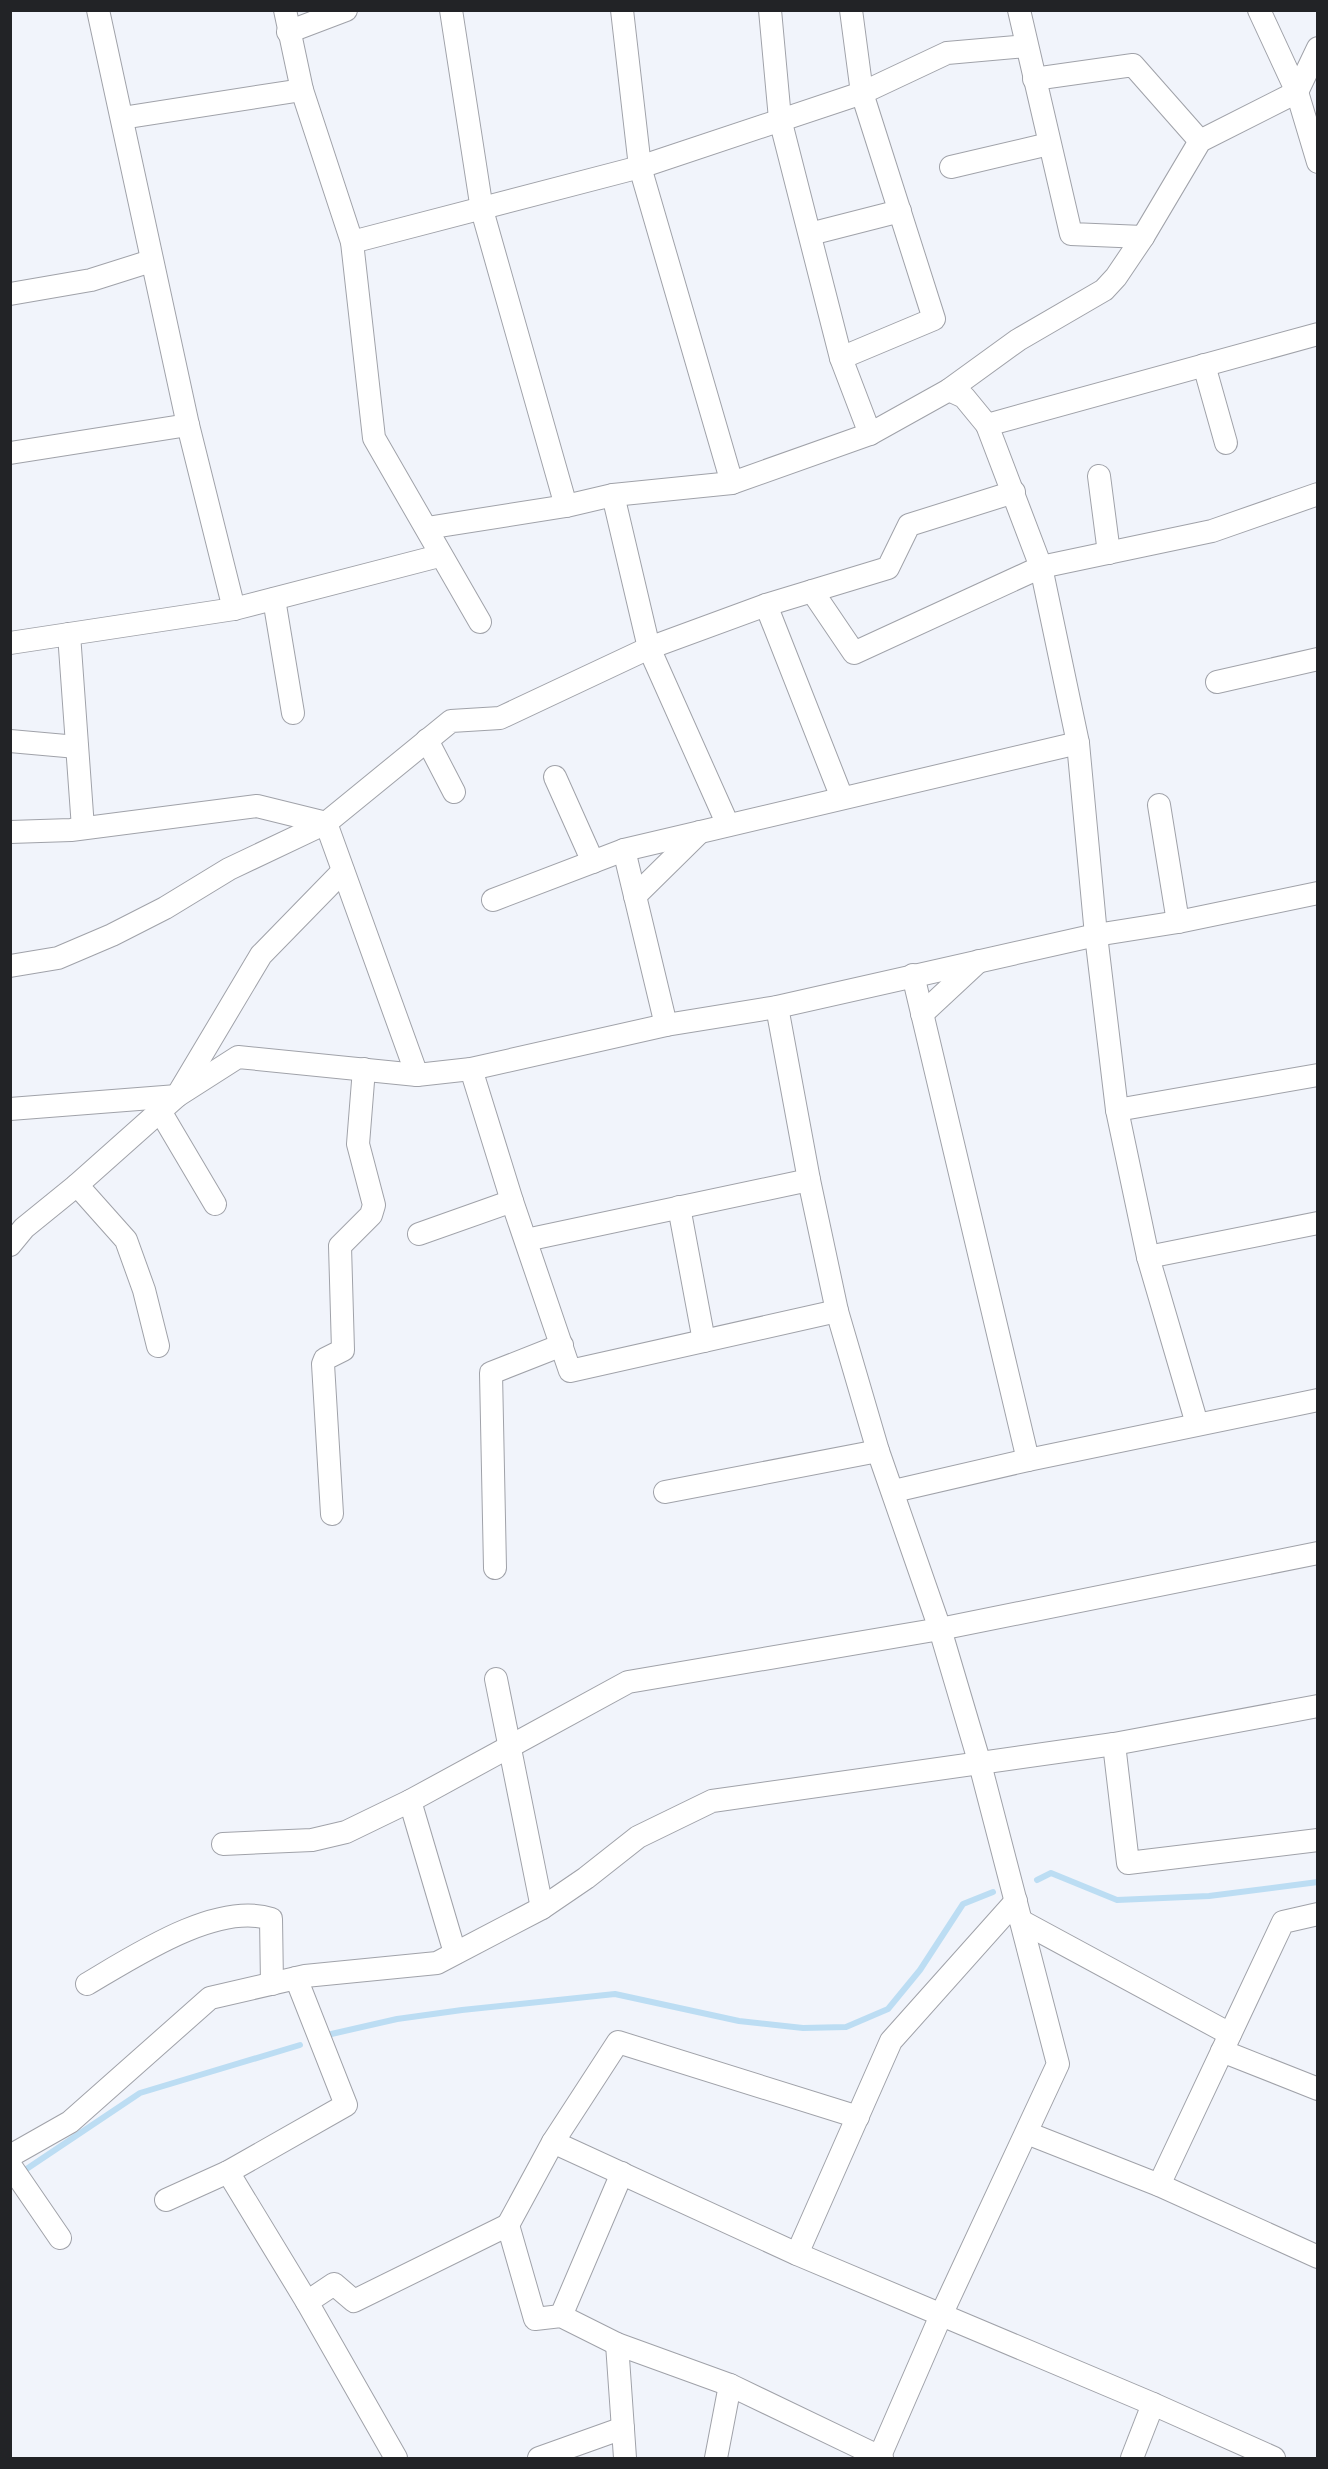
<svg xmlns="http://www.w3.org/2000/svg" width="1328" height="2469" font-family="'DejaVu Sans',sans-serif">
<rect width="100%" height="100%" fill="#f1f4fb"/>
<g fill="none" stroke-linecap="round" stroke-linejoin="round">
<g stroke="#bcddf3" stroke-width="6">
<polyline points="1037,1880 1051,1873 1117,1900 1209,1896 1318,1882"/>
<polyline points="327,2035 397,2019 462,2010 615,1994 739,2021 803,2028 846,2027 888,2009 920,1970 963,1904 993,1892"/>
<polyline points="22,2172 140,2093 300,2045"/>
</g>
<g stroke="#a0a2a9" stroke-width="24">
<g id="minor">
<polyline points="98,10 188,425 234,609"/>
<polyline points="285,10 302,90 352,242 374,438 480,622"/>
<polyline points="451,10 482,210 566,506"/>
<polyline points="622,10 640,167 732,483"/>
<polyline points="770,10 780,119 841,358 870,434"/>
<polyline points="1019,10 1071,234 1143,237"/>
<polyline points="1259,10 1297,92 1318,162"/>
<polyline points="288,32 346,10"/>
<polyline points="1034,79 1133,65 1200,141"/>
<polyline points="122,118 302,90"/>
<polyline points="951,167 1049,144"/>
<polyline points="810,234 900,211"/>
<polyline points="352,242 640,167 862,93 947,53 1026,46"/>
<polyline points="10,294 91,280 151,261"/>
<polyline points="841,358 934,319 862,93 851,10"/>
<polyline points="1204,365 1226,443"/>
<polyline points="949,390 964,397 987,425 1041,567 1078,743 1096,935 1117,1110 1148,1257 1197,1424"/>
<polyline points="987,425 1318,334"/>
<polyline points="10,453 188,425"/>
<polyline points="1099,476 1109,553"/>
<polyline points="613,495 649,648 728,825"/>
<polyline points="427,528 566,506 613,495 732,483 870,434 949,390 1018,340 1104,290 1116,277 1143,237 1200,141 1297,92 1318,48"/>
<polyline points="812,591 854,653 1041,567 1212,531 1318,494"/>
<polyline points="274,599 293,713"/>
<polyline points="766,605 842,798"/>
<polyline points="69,634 83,828"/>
<polyline points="10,643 234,609 439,556"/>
<polyline points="1217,682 1318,659"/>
<polyline points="427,740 454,792"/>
<polyline points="10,741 77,747"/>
<polyline points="555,777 593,862"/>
<polyline points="1159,805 1178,922"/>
<polyline points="10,832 71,830 257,806 326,823 417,1075"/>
<polyline points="624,850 666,1025"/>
<polyline points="635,896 700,832"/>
<polyline points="493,900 624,850 1078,743"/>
<polyline points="10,966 58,958 112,935 165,908 229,869 326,823 451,721 500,718 649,648 766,605 888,568 909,525 1014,492"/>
<polyline points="913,975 1028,1460"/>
<polyline points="777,1007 809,1180 837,1311 878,1451 940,1629 980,1764 1058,2064 942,2313 879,2458"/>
<polyline points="922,1014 979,961"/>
<polyline points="471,1069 512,1201 570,1371 837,1311"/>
<polyline points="10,1109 177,1096 238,1057 417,1075 471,1069 666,1025 777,1007 1096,935 1178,922 1318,893"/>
<polyline points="1117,1110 1318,1075"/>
<polyline points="160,1111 215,1204"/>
<polyline points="77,1185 126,1240 144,1290 158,1346"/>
<polyline points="679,1207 704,1341"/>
<polyline points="419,1234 512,1201"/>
<polyline points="526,1240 809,1180"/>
<polyline points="10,1245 24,1228 77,1185 177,1096 261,955 343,871"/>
<polyline points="1148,1257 1318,1223"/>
<polyline points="894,1491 1028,1460 1318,1400"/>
<polyline points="665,1492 878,1451"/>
<polyline points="332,1514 323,1364 325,1359 343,1350 340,1246 371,1215 374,1205 358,1144 364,1069"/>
<polyline points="495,1568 491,1373 562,1345"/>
<polyline points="496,1679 542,1908"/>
<polyline points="1114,1744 1128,1863 1318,1840"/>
<polyline points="410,1801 455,1953"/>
<polyline points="223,1844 312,1840 346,1832 410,1801 628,1682 940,1629 1318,1553"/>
<polyline points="1021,1921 1230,2034"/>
<path d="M87,1984C133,1957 217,1901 271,1919L272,1984"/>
<polyline points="1222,2051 1318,2089"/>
<polyline points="1027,2133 1159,2185 1318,2257"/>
<polyline points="553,2142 797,2254 1153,2404 1274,2458"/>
<polyline points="10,2156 70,2122 210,1998 305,1976 437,1963 542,1908 586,1878 638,1837 712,1801 1114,1744 1318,1706"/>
<polyline points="10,2165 60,2238"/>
<polyline points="228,2172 307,2302 396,2458"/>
<polyline points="1159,2185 1283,1922 1318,1914"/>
<polyline points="166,2200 228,2172 346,2105 296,1978"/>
<polyline points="508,2225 553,2142 618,2042 858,2117"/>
<polyline points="797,2254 891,2041 1016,1901"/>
<polyline points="307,2302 334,2284 354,2301 508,2225 535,2319 561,2316 617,2344 730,2385 882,2458"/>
<polyline points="561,2316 622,2173"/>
<polyline points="617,2344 625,2458"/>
<polyline points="539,2458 623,2428"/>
<polyline points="716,2458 730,2385"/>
<polyline points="1132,2458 1153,2404"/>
</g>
</g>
<use href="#minor" stroke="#fff" stroke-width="22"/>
</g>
<rect width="1328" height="2469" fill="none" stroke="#222326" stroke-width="24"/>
</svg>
